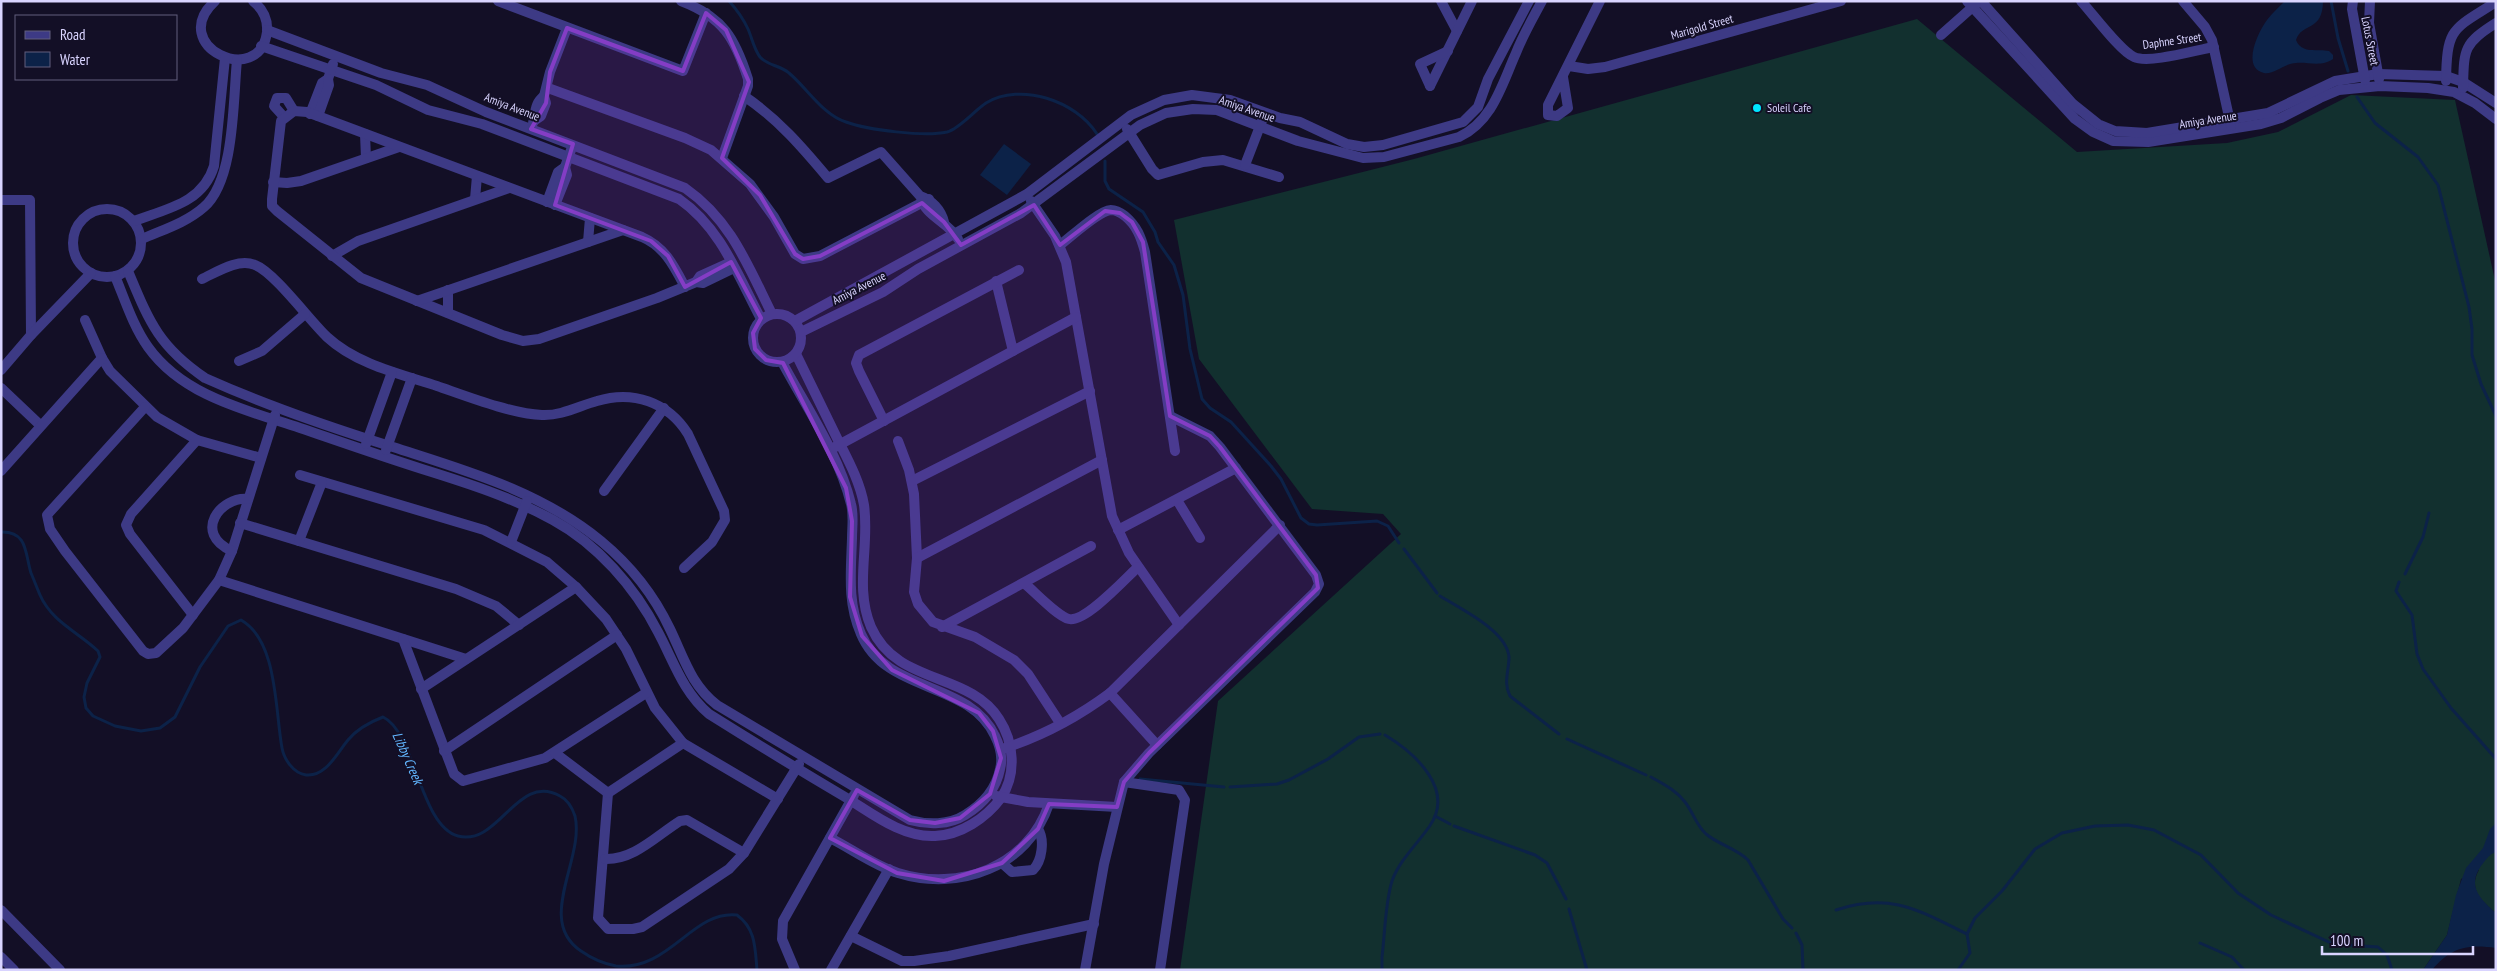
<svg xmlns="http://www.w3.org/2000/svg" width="2497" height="971" font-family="'PT Sans Narrow',sans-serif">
<rect width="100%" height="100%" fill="#130f26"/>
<path fill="#12302f" d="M1917,19L2077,152L2227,143L2278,132L2351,95L2455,100L2496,285V913C2481,901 2468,889 2479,870L2461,879L2447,935L2423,970H1180L1218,701L1401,534L1383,514L1312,509L1199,359L1174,220L1414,159Z"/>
<g fill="#0c2248">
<path d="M2285,1H2323C2323,32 2302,22 2296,40C2302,55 2318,48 2329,51L2333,55V59C2322,67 2309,62 2296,63C2285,63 2274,75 2264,73C2241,68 2258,32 2267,20C2272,13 2279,7 2285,1Z"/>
<polygon points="1004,144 1031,164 1007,195 980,175"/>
<path d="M2496,823V852C2489,854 2486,860 2481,866C2467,886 2480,899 2496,913V948C2468,944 2451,947 2432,970H2423L2447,935L2456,895L2466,868L2483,848L2490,829Z"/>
</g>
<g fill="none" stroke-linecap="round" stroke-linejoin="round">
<g stroke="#0c2248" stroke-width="3">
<path d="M729,1C737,10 743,18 748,29C752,38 754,49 760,57C768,66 780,65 789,73C807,88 823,115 846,122C868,130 924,137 947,132C959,129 974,111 986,103C1021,82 1076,101 1097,134"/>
<polyline points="2331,1 2338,38 2348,71"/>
<polyline points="2357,97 2375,123 2418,157 2438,185 2469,307 2472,329 2472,355 2481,384 2496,416"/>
<polyline points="1105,161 1105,181 1109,189 1143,212 1155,232 1158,242 1174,265 1183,295 1190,349 1202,399 1210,408 1231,422 1271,466 1281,479 1301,518 1309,524 1317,525 1377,521 1388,526 1399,543"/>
<path d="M1,532C28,531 25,554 31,573C34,580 37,588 40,595C52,622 78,632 98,651L100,657L87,683L84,697L86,708L93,716L115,726L141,731L160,728L175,717L200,667L228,626L241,620C278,641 275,711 282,748C284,759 293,773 306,775C326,777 337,753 348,740C357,729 370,722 383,717C415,732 420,826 458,836C499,847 517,772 560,796C568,800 572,807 575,816C585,859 535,920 581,951C591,958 605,964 616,966C670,971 692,910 737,915C756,929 755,948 757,970"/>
<polyline points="1404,549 1437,593"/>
<polyline points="2405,574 2423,537 2429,513"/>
<polyline points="2399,582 2396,591 2412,615 2417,654 2423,669 2451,708 2496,759"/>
<path d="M1440,596C1461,609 1507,631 1509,657C1509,671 1503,683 1510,696L1559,734"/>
<polyline points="1567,739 1646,775"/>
<path d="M1651,777C1663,784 1676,790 1685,802C1693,812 1696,825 1706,834C1719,845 1736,848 1748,860L1783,919L1792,928"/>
<polyline points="1140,779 1224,787"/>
<polyline points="1230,787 1277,784 1289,780 1328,759 1359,737 1380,734"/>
<polyline points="1435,816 1450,824"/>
<polyline points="1454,826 1535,855 1547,863 1566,899"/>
<polyline points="1569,909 1587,970"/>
<path d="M1836,910C1891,892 1918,910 1967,934"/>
<polyline points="1796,933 1802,945 1803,970"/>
<polyline points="2200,943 2232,957 2244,970"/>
<path d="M1382,970V957C1385,933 1385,904 1392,881C1399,861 1417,844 1429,827C1456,790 1415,753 1385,735"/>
<polyline points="1958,970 1970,953 1967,934 1975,918 2002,891 2035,849 2062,833 2095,826 2128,825 2154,830 2201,855 2238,893 2271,915 2333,944 2378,947 2387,955 2392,970"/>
</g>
<g stroke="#3d3a85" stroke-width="10">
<path d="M215,1C166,46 260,89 267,32C268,20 263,9 253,1"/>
<polyline points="498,1 683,71 706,13"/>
<path d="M681,1C723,17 735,38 748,79V86L722,158"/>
<polyline points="1441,1 1457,31"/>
<polyline points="1967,1 2075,119 2093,132 2113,141 2148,142 2261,124 2281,118 2320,98 2339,90 2380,86 2428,88 2454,92 2475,103 2496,119"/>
<polyline points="1981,1 2073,104 2098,124 2115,131 2147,133 2268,113 2335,81 2378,74 2446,76 2463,82 2496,103"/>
<path d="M2081,1C2093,14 2120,51 2134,57C2149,64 2196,50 2214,47"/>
<polyline points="2183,1 2205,27 2212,40 2231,126"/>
<polyline points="2353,1 2352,9 2365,80"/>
<polyline points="2370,1 2369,23 2379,79"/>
<path d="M267,30L381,73L427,85L486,112L685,188C731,220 748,266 772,314"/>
<polyline points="1941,35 1976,4"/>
<path d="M261,46L376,85L428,110L482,124L679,199C721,228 738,276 761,319"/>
<polyline points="1569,66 1588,69 1605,67 1841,1"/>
<polyline points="1563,77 1568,108 1557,116 1548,115 1548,105 1600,1"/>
<path d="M2446,81C2447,27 2452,30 2496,2"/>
<polyline points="1430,86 1472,1"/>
<polyline points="1430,86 1420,64 1448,51"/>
<polyline points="548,88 685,138 711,150 750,184 774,217 795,254 803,259 820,256 929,199"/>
<path d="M2463,88C2464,49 2463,44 2496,23"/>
<path d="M744,96C778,119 802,147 828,178L881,152L920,196C932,200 941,210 944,222"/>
<polyline points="310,114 322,83 328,79 333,64"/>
<polyline points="318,116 329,85 328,79"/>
<polyline points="284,117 274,106 277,98 286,98 294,111"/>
<polyline points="535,120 541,116 546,103 544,96 550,72 567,28"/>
<path d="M533,123C536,112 534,104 544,96"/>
<polyline points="1127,129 1152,169 1158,175 1203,162 1223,160 1279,177"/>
<polyline points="365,134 366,158"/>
<polyline points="1245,165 1262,121"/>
<polyline points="273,182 287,183 301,181 399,147"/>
<path d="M921,197C924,216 949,222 958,239"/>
<polyline points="475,199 477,176"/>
<polyline points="1,200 30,200 31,335"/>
<polyline points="1031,201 1055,236 1066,262 1112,516 1129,553 1179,625"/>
<polyline points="547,202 558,172 565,167 571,150"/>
<polyline points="555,205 567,175 565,167"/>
<circle cx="107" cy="243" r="34"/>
<path d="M134,221C166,209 203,203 214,166L225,58"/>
<path d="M142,239C162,230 186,223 204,207C235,180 233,100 237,60"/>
<polyline points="588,242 590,218"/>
<path d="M1060,245C1071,237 1098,211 1111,210C1116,210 1121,213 1125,216C1137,226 1141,237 1145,252L1175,451"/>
<polyline points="332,256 358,241 509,188"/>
<path d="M128,271C149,321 158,346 205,378C263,404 332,428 393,447C467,471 540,491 601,541C630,565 654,595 670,629C684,658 691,685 717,705L910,820C928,825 949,825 965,815C983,804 996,790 1000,769C1003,758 1000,746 995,736C969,680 886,694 861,634C847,602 851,572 852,538C852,527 854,515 851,504C839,454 806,407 782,362"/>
<path d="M115,276C125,300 133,326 148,347C183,396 246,410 300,428C341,442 381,456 422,469C467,483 511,497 553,520C597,544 635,587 658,632C674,662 683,692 709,714C752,741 796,768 840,794C868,810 900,838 935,836C961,835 986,818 1001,798C1017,774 1014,742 999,719C969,671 897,686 871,627C854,587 870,546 864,505C860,481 847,458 836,436C823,409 809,381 796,354"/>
<path d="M202,279C217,272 238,258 255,265C274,272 310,321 327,337C356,364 400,374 437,386C466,396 512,414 542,415C561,416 579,406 597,401C633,390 668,402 688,434L724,511L725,520L712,542L684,568"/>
<polyline points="996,281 1013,351"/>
<polyline points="696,282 700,276 731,262"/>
<path d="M685,287C674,266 665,247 642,237L307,112L294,111L281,121L272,199V206L277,211L361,278L502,335L523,341L539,339L657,298L696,282L703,283L734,268"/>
<polyline points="448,290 448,313"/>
<polyline points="417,301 623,230"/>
<circle cx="777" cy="338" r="24"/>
<polyline points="85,320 102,358 110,371 157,417 197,440 261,458"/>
<polyline points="795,321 1027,194 1131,115 1164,100 1192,95 1230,100 1280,118 1300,122 1347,144 1364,147 1383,145 1463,122 1478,107 1488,79 1529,1"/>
<path d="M801,332L883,292L918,269L1021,213L1140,125L1166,113L1193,109L1217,110L1298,141L1363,158L1384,157L1459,137C1493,121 1502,84 1516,53C1523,35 1533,18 1542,1"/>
<polyline points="239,361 262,351 305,314"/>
<polyline points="1,370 31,335 91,273"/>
<polyline points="1,388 40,425"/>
<polyline points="145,407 47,515 50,529 65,551 143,651 148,654 156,653 183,628 219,580 232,551 275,415"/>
<polyline points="884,421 859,371 856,363 859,355 1019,270"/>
<polyline points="898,441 909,470 914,494 917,558 914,592 918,604 933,622 975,637 1014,660 1028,674 1060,723"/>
<polyline points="366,444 392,372"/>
<polyline points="835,447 1076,317"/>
<polyline points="386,450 412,378"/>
<polyline points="1,471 102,358"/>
<polyline points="300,475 484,530 547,562 576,587 606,619 626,649 655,708 683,743 778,799"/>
<polyline points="912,481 1090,391"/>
<polyline points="604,491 664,408"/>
<polyline points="1177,500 1200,538"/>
<polyline points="240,523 456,589 496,606 519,625"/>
<polyline points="1118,530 1236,468"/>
<polyline points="299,541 322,482"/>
<polyline points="511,542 527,501"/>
<path d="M232,551C192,533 221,496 248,499"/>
<polyline points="917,558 1102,460"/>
<polyline points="219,580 466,659"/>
<path d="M1024,583C1034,591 1057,616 1069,619C1085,623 1126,578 1138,567"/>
<polyline points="193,615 130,534 126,525 131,514 197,440"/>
<polyline points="942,627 1091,546"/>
<polyline points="403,639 454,774 463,781 545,758 646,693"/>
<polyline points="421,689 576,587"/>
<polyline points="1110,693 1157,745"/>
<path d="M1005,748C1042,736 1079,716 1110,693L1280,525"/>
<polyline points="444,751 617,635"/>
<polyline points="555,753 608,793"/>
<polyline points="1124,782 1179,790 1185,800 1160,970"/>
<polyline points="608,793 598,918 608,929 633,929 642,927 729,869 744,853 799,764"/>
<polyline points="608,793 683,743"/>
<polyline points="996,796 1028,802 1117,807"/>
<path d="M830,838C852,849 875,866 898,873C959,892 1028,867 1049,804"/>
<path d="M605,859C634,860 656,836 680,821L687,820L744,853"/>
<path d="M1002,863L1012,872L1033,870C1042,861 1045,840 1038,829"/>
<polyline points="1,910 60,970"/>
<polyline points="851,936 902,961 914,961 949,956 1094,924"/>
<polyline points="1,957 14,970"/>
<polyline points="795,970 782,939 783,921 854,795"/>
<polyline points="831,970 889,869"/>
<polyline points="1085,970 1104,864 1124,782 1149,753 1315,592 1319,584 1316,575 1220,447 1210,436 1170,416"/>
</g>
</g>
<path fill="#843dc5" fill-opacity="0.2" stroke="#843dc5" stroke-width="4" stroke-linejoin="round" d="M706,13L726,30L749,82L722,158L760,195L795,254L803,259L820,256L922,203L944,222L961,245L1034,205L1060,245L1105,211L1120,213L1132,222L1143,242L1170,416L1210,436L1220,447L1316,575L1318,588L1149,753L1124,782L1117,807L1049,804L1038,829L1002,863L944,881L897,873L830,838L857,790L910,820L935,823L960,818L990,794L1001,758L993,731L979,713L892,670L862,636L850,597L852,521L846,488L783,363L766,360L755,349L753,333L761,318L731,262L685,287L668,256L651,241L555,205L573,144L531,129L546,103L550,72L567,28L683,71Z"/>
<circle fill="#00e5ff" stroke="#130f26" stroke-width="2" cx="1757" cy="108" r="5"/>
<g text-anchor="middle" stroke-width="4" stroke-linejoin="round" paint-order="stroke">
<g font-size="12" fill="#d9d4ff" stroke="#130f26">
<text transform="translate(1702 27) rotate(-16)" y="4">Marigold Street</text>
<text transform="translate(2172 41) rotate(-8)" y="4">Daphne Street</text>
<text transform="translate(2370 41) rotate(79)" y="4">Lotus Street</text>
<text transform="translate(512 107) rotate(21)" y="4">Amiya Avenue</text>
<text transform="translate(1247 109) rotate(19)" y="4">Amiya Avenue</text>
<text transform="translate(2208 120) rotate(-9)" y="4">Amiya Avenue</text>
<text transform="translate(859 288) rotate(-27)" y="4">Amiya Avenue</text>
</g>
<g font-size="12" fill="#d9d4ff" stroke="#130f26" text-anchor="start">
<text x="1767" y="112">Soleil Cafe</text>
</g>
<g font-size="14" font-style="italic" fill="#62b6ff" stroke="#130f26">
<text transform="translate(408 758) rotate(66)" y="5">Libby Creek</text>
</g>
</g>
<rect width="2497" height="971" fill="none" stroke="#d9d4ff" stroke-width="5"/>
<rect x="15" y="15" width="162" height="65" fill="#130f26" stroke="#625e7d"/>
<rect x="25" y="31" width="25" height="8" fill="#3d3a85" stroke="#625e7d"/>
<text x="60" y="40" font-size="15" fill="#d9d4ff">Road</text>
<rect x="25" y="52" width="25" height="15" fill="#0c2248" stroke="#625e7d"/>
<text x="60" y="65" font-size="15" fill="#d9d4ff">Water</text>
<path d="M2322 946v8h151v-8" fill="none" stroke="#d9d4ff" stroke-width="2.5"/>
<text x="2330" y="946" font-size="15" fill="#d9d4ff" stroke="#130f26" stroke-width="4" paint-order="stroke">100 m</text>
</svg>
